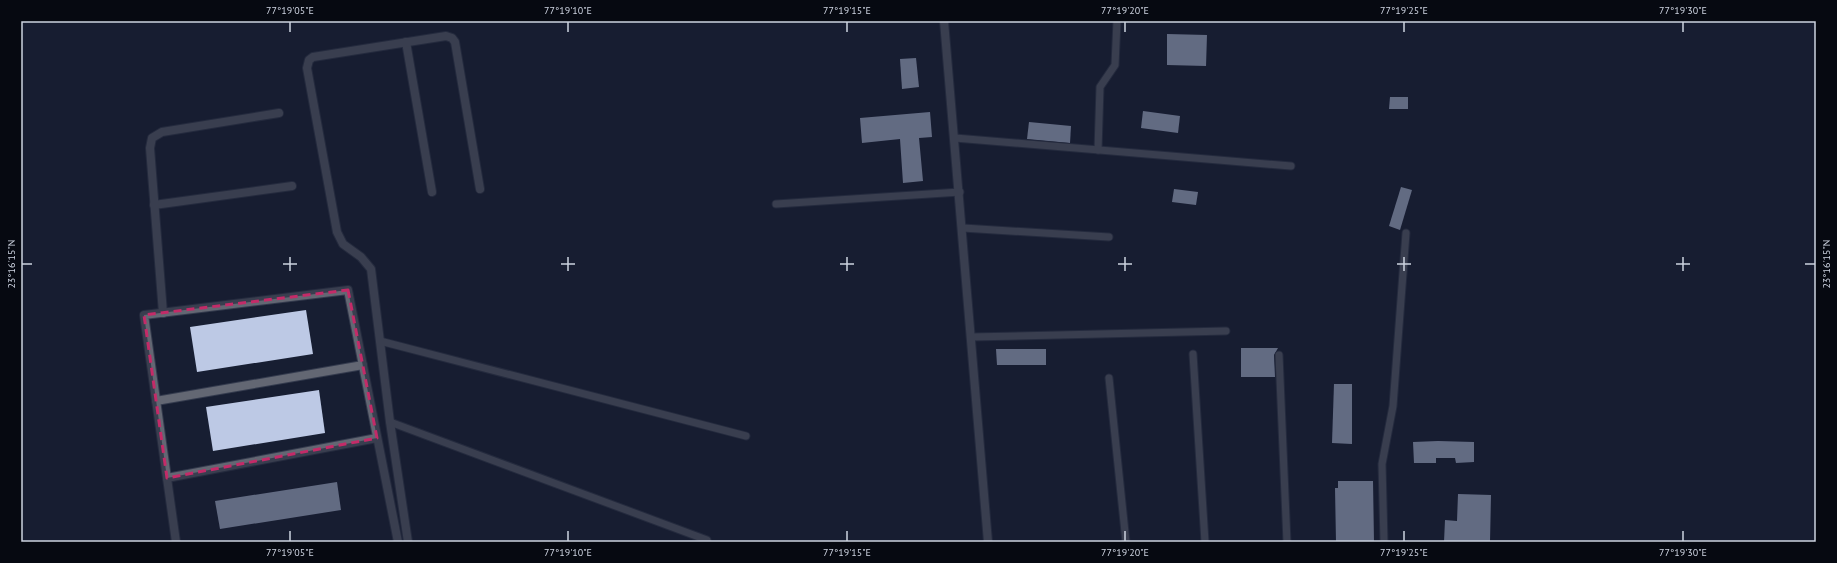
<svg xmlns="http://www.w3.org/2000/svg" width="1837" height="563" font-family="'PT Sans',sans-serif">
<rect width="100%" height="100%" fill="#171e32"/>
<g fill="#bdc9e5">
<polygon points="1167,34 1207,35 1206,66 1167,65"/>
<polygon points="916,58 919,87 902,89 900,59"/>
<polygon points="1390,97 1408,97 1408,109 1389,109"/>
<polygon points="1143,111 1180,116 1178,133 1141,128"/>
<polygon points="930,112 932,137 919,138 923,181 903,183 900,139 862,143 860,118"/>
<polygon points="1029,122 1071,126 1070,143 1027,139"/>
<polygon points="1401,187 1412,190 1400,230 1389,226"/>
<polygon points="1174,189 1198,192 1196,205 1172,202"/>
<polygon points="306,310 313,354 197,372 190,327"/>
<polygon points="1241,348 1278,348 1274,355 1275,377 1241,377"/>
<polygon points="996,349 1046,349 1046,365 997,365"/>
<polygon points="1334,384 1352,384 1352,444 1332,443"/>
<polygon points="319,390 325,433 213,451 206,407"/>
<polygon points="1438,441 1474,442 1474,462 1456,463 1455,458 1436,458 1436,463 1414,463 1413,442"/>
<polygon points="1338,481 1373,481 1374,542 1336,542 1335,488 1338,488"/>
<polygon points="337,482 341,510 220,529 215,501"/>
<polygon points="1458,494 1491,495 1490,542 1444,542 1445,520 1457,521"/>
</g>
<g fill="none" stroke-linecap="round" stroke-linejoin="round">
<g stroke="#343b4e" stroke-width="9">
<g id="lane">
<polyline points="955,138 1291,166"/>
<polyline points="1098,150 1100,87 1115,65 1117,21"/>
<polyline points="776,204 960,192"/>
<polyline points="963,228 1109,237"/>
<polyline points="971,337 1226,331"/>
<polyline points="380,341 746,436"/>
<polyline points="1193,354 1205,542"/>
<polyline points="1279,355 1287,542"/>
<polyline points="1109,378 1126,542"/>
<polyline points="390,422 707,540"/>
<polyline points="1384,542 1382,464 1393,406 1406,233"/>
</g>
</g>
<g stroke="#343b4e" stroke-width="10">
<g id="street">
<polyline points="944,21 988,542"/>
<polyline points="406,42 432,192"/>
<polyline points="154,205 292,186"/>
<polyline points="163,313 150,148 152,138 162,132 279,113"/>
<polyline points="156,401 363,365"/>
<polyline points="167,478 377,438"/>
<polyline points="176,542 144,315 348,290 398,542"/>
<polyline points="408,542 390,422 371,269 361,257 343,244 337,232 307,68 309,60 313,57 446,36 452,38 455,42 480,189"/>
</g>
</g>
<use href="#lane" stroke="#636773" stroke-width="7"/>
<use href="#street" stroke="#636773" stroke-width="8"/>
</g>
<path d="M0 0H1837V563H0ZM348,290L377,438L167,478L144,315Z" fill="#171e32" fill-opacity=".55" fill-rule="evenodd"/>
<path fill="none" stroke="#c32b68" stroke-width="3" stroke-dasharray="8 5" stroke-linejoin="round" d="M348,290L377,438L167,478L144,315Z"/>
<path fill="none" stroke="#cdd3e0" stroke-width="1.5" d="M290,22V32M568,22V32M847,22V32M1125,22V32M1404,22V32M1683,22V32M290,257V271M568,257V271M847,257V271M1125,257V271M1404,257V271M1683,257V271M22,264H32M283,264H297M561,264H575M840,264H854M1118,264H1132M1397,264H1411M1676,264H1690M1805,264H1815M290,531V541M568,531V541M847,531V541M1125,531V541M1404,531V541M1683,531V541"/>
<rect width="1837" height="563" fill="none" stroke="#060911" stroke-width="44"/>
<rect x="22" y="22" width="1793" height="519" fill="none" stroke="#cdd3e0" stroke-width="1.5"/>
<g font-size="10" text-anchor="middle" fill="#cdd3e0">
<text x="290" y="14">77°19'05"E</text>
<text x="568" y="14">77°19'10"E</text>
<text x="847" y="14">77°19'15"E</text>
<text x="1125" y="14">77°19'20"E</text>
<text x="1404" y="14">77°19'25"E</text>
<text x="1683" y="14">77°19'30"E</text>
<text transform="translate(11 264) rotate(-90)" y="4">23°16'15"N</text>
<text transform="translate(1826 264) rotate(-90)" y="4">23°16'15"N</text>
<text x="290" y="556">77°19'05"E</text>
<text x="568" y="556">77°19'10"E</text>
<text x="847" y="556">77°19'15"E</text>
<text x="1125" y="556">77°19'20"E</text>
<text x="1404" y="556">77°19'25"E</text>
<text x="1683" y="556">77°19'30"E</text>
</g>
</svg>
